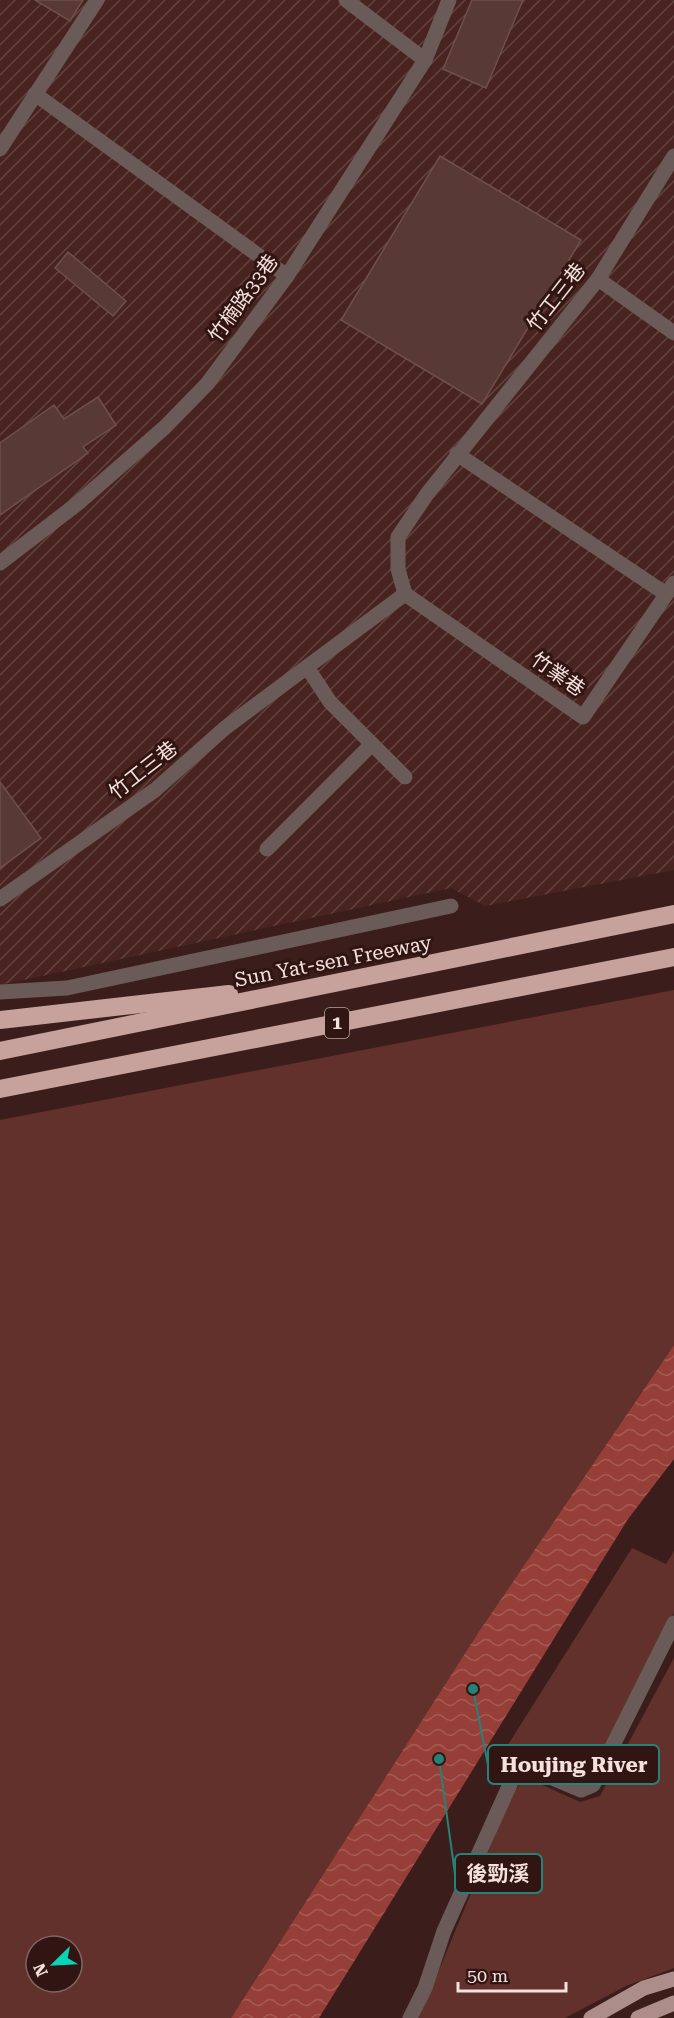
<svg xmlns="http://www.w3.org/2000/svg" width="674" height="2018" font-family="'Roboto Serif','Noto Sans TC',serif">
<defs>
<pattern id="industrial-furrows" width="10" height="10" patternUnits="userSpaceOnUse" patternTransform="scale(1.5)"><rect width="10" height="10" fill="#482320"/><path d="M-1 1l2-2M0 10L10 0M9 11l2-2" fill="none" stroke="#634340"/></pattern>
<pattern id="water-waves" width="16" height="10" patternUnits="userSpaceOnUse" patternTransform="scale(1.5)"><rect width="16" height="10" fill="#963f38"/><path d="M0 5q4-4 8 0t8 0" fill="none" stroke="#a55a54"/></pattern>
</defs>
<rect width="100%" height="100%" fill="#3b1e1b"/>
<polygon fill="url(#industrial-furrows)" points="0,0 674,0 674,870 485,906 451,888 0,985"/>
<g fill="#63312c" fill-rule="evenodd">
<path d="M674,990V1345L478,1633L231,2018H0V1120ZM36,1946H72V1982H36Z"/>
<polygon points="632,1548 666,1564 674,1551 674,1613 590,1778 578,1780 504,1751"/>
<polygon points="674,1658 674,1968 626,1986 565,2018 419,2018 514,1790 527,1778 580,1802 600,1796"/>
</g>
<polygon fill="url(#water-waves)" points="674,1345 674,1459 628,1519 319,2018 231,2018 478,1633"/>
<g fill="#593935" stroke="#704f4b" stroke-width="1.5">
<polygon points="35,0 83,0 70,21"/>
<polygon points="472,0 523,0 486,88 443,69"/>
<polygon points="440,156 581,240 482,404 341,320"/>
<polygon points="68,252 126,301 113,316 55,268"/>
<polygon points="98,397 116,425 83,447 88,453 0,515 0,443 54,405 64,419"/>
<polygon points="0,782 41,838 0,868"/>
</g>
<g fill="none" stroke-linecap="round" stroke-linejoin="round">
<g stroke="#6a5b59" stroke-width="15">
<polyline points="346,0 425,60"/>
<polyline points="35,94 287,276"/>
<polyline points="0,149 97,0"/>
<polyline points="598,279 674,333"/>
<polyline points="457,454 666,594"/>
<polyline points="0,563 77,504 165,427 207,384 287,276 425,60 449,0"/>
<polyline points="405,594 398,569 398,537 427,494 598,279 674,156"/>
<polyline points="405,594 583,717 674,583"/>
<polyline points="307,667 330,702 405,777"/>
<polyline points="267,849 372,744"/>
<polyline points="0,899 155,790 225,728 405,594"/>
<polyline points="0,992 67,988 451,906"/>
<polyline points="410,2018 425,1988 444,1931 515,1773 524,1766 581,1790 593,1785 674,1623"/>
</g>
<g stroke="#ad8d89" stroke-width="15">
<polyline points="591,2018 644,1988 674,1979"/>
<polyline points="638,2018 674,2003"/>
</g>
<g stroke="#c7a19c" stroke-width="18">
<polyline points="0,1020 229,994"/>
<polyline points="0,1051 674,914"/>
<polyline points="0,1089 674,957"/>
</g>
</g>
<g text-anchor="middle" stroke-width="6" stroke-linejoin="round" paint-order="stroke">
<rect fill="#311512" stroke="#baa3a0" stroke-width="1.5" x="325" y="1008" width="24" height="30" rx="4.5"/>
<g font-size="18" font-weight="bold" fill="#f4e0dd">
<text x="337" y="1029">1</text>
</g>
<g font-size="20" fill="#f4e0dd" stroke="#311512">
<text transform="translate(556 297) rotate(-52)" y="7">竹工三巷</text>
<text transform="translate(243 298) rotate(-54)" y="7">竹楠路33巷</text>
<text transform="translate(558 674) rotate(35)" y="7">竹業巷</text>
<text transform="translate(143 770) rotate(-38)" y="7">竹工三巷</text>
<text transform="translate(333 961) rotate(-11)" y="7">Sun Yat-sen Freeway</text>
</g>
</g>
<path fill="none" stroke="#268179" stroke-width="2" d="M473 1689L488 1765M439 1759L455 1874"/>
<g fill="#268179" stroke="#311512" stroke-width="2">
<circle cx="473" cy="1689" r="6"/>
<circle cx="439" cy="1759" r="6"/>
</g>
<g fill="#311512" stroke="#268179" stroke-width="2">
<rect x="488" y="1745" width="171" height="39" rx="6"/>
<rect x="455" y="1854" width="87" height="39" rx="6"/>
</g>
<g font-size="21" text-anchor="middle" font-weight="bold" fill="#f4e0dd">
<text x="574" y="1772">Houjing River</text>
<text x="498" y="1881">後勁溪</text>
</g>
<g transform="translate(54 1964) rotate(246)"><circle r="28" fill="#311512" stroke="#7f6663" stroke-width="1.5"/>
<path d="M0-4.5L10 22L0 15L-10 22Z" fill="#08d5b5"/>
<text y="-9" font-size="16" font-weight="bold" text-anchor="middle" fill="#f4e0dd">N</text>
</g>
<path d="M458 1982v9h108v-9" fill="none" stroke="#f4e0dd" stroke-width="3"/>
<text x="467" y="1982" font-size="18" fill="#f4e0dd" stroke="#311512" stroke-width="4.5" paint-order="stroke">50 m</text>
</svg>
